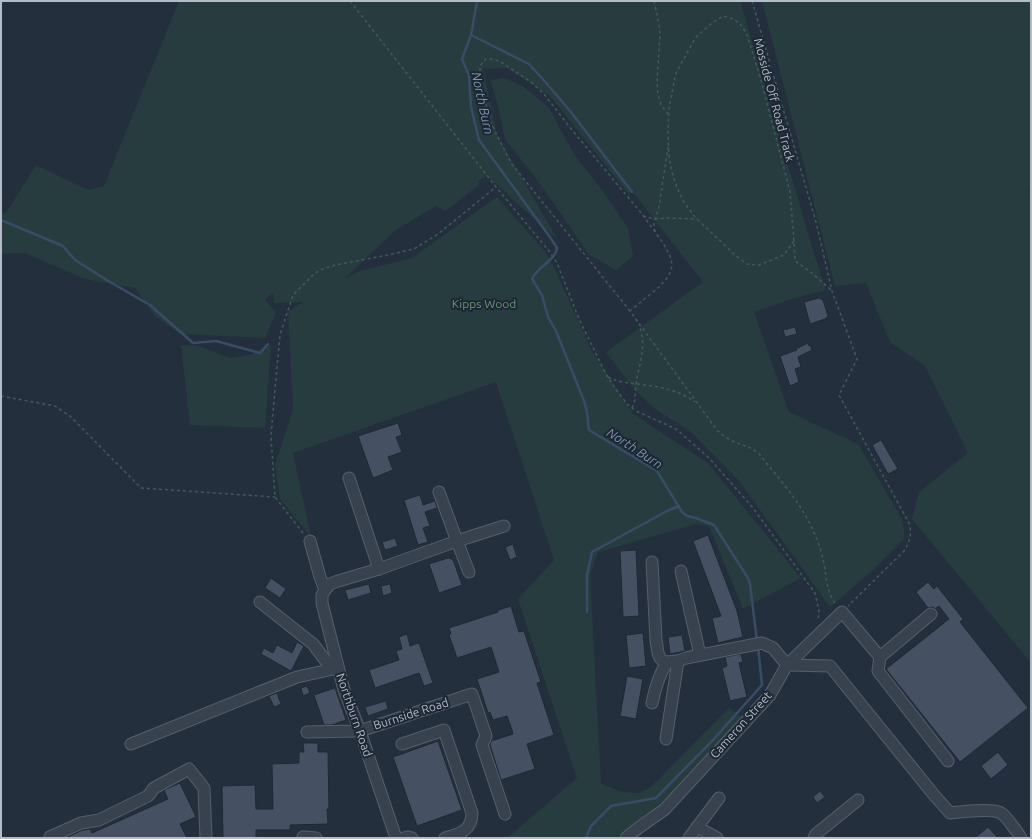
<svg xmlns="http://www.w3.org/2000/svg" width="1032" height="839" font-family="Ubuntu,sans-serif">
<rect width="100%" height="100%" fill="#242f3e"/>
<g fill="#263c3f">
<polygon points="179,1 740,1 813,250 826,290 791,299 754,312 789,412 858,444 902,519 905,538 873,570 830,607 739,481 691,432 655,409 633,388 606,352 703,282 628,186 631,197 549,95 507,68 483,69 497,135 558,240 487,176 478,181 480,184 446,211 436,206 396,230 344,279 360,271 412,258 497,197 544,250 553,265 592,351 633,414 708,463 801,578 743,609 709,526 696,524 598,552 590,575 601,784 623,792 638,793 650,788 729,708 742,717 664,801 616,838 507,838 577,778 518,599 554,560 496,382 293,453 311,537 280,499 275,465 293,410 288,312 303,302 274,303 273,293 265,300 276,312 265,338 180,334 154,315 135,288 85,279 25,253 1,254 1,214 6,213 36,165 88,190 104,186"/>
<polygon points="762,1 1031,1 1031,186 1027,195 1031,189 1031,663 912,519 919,492 968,453 925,366 890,342 866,283 835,286"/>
<polygon points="505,78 524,87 549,108 574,154 602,190 628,228 633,256 616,270 588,254 562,215 537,180 505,139 497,102 490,80"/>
<polygon points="181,345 199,346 230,358 250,355 271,345 265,428 190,425"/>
</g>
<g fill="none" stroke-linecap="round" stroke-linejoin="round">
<g stroke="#394c67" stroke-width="2.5">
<path d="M477,2L471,35L462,59L469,76L471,107L479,140L552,240L557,248C556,260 537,267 532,279L542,295L548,317L556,331L584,401L587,412L589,430L657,471L682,512L687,516L696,518L714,525L748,578L750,584L757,641"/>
<polyline points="471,35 529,64 541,77 571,112 632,192"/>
<polyline points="1,220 63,246 75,260 110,282 150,305 193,343 216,341 260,353 268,344"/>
<polyline points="587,612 587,575 592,552 667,511 679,506"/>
<polyline points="586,838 591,826 611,806 656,798 713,740 762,685 758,646"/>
</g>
</g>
<g fill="#455162" stroke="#1f2835">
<polygon points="819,298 823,300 828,316 825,319 810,324 804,302"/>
<polygon points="795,327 797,334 785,337 783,330"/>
<polygon points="808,343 809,346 810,345 812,350 798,357 801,367 795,369 799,382 790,386 780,356 797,350 796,349"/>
<polygon points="398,423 402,435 396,437 402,452 388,457 393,470 373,478 358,436"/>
<polygon points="881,440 898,469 888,474 872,445"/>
<polygon points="420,495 423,505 435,501 437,508 425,512 430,526 423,528 428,542 418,545 404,500"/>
<polygon points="708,535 737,611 743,637 718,643 712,618 721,616 693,541"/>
<polygon points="395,538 398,546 385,550 382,542"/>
<polygon points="513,544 517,557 510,560 505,547"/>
<polygon points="636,550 639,616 623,617 620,551"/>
<polygon points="448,558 452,559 454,562 462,585 439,593 429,564"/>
<polygon points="271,578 286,589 280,598 265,588"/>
<polygon points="928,582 934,589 937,586 963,619 960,622 1028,708 960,762 886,669 949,619 939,606 935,609 933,607 928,608 916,592"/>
<polygon points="369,584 371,593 348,600 345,590"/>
<polygon points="390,584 392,593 383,596 381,586"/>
<polygon points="511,606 519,632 524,631 541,682 537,683 554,735 527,744 535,769 501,780 490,745 491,741 513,734 512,730 507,716 493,720 490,712 488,713 477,679 499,672 491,647 457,658 449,635 451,634 449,628 498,612 498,610"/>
<polygon points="643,633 646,666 629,668 626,635"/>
<polygon points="407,634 410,646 419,643 433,683 424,686 419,673 375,688 369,670 399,660 396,651 402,649 399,637"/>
<polygon points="682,635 685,651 670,654 668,637"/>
<polygon points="297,642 304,646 291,671 261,654 264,648 273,653 277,645 292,653"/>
<polygon points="741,654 743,662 739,663 747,697 730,701 722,668 727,666 725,657"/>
<polygon points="627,676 643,679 636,719 620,716"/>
<polygon points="307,686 310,693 303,696 301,688"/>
<polygon points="335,688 346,720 332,725 324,725 314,695"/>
<polygon points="277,693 281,704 274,707 269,696"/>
<polygon points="386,701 388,709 368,716 365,707"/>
<polygon points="438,741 462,810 417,826 393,757"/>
<polygon points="303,743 318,743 318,752 328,752 329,809 327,809 328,824 290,825 290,830 256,830 256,838 223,838 222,786 255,785 256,809 273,809 272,764 299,763 299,752 304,752"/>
<polygon points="998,752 1008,765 991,779 981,766"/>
<polygon points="180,783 196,817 180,824 187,838 65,838 83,830 90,829 92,833 168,799 164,790"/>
<polygon points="820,791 825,797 817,803 813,797"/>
<polygon points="988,827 998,838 975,838"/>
</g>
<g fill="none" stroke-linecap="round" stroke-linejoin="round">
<g stroke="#565f6c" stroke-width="13">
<g id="minor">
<polyline points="349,478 379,569"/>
<polyline points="439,492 457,541 504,526"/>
<polyline points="310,541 320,577 325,590 322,595 322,603 344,690 360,731 396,838"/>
<path d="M652,562L656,640L658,653L660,658L663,661L667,662L678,661L686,658L762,643L773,648L787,665L830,666L934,795L950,813C961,812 992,808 1001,813C1006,816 1018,833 1021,838"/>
<polyline points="681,571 700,655"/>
<polyline points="325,590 330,584 338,581 379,569 457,541 469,572"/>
<polyline points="260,602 313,644 332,669"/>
<polyline points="931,614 880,657 878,671 948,761"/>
<path d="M652,703C655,688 659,675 667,662"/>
<polyline points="307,732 360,731 472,694 486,736 482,745 505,814"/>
<polyline points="666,739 678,661"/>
<polyline points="131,744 297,677 338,668"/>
<path d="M402,744L444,730L472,813C472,831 459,834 445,838"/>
<polyline points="697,827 717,838"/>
<polyline points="303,837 316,838"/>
<polyline points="51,838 50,837 81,823 99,820 148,796 154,788 189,769 204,788 206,838"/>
<polyline points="404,838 408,837 412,838"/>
<path d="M626,838C638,827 652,819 665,809L770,695L787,665L842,612L880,657"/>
<polyline points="689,838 719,798"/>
<polyline points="814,838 816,834 858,800"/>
</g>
</g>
<g stroke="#44595c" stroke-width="1.5" stroke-dasharray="3 3" stroke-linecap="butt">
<polyline points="350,1 496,187 549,251 557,263 579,319 607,376 615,388 628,405 636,411 676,429 709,458 753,508 815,593 819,611 818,621"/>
<polyline points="654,1 659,24 660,34 657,82 658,95 661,105 668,114"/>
<path d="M752,1L816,222L832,291L857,359L839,395L910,525C911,537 910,541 904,551L848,606"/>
<polyline points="643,216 655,219 668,218 697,219"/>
<polyline points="655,232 654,223 659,207 668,147"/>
<polyline points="794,241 784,255 759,265 747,264 736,256 695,217 684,202 677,188 672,172 669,158 668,132 669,108 676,73 696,37 712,23 723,16 734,19 742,26 747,35 761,80 790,192 794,241 795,261 812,273 831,290"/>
<path d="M630,311L511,163L490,121L480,81V67L483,61L486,59H493L501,62L531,82L544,94L572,130L642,214L663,243L670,256L672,264L671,271L668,277L659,287L630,311L717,430C721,434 725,437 730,440C742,446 750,445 760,455C780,480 803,505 815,535C819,544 822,554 824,564C827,580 826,590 836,605"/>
<path d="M608,377C619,383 626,382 638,384C660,387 677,389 695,402"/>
<polyline points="1,396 55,406 71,417 141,488 275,497"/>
<path d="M632,408C636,401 635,392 636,383C640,360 647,348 639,324"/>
<polyline points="303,533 275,497 271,436 275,389 280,335 293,295 313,275 320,270 335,265 388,255 414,249 438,234 496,187"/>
</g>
<use href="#minor" stroke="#38414e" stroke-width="11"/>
</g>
<g text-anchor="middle" stroke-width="4" stroke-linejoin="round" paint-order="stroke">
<g font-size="12" fill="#b4bcc9" stroke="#1d2633">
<text transform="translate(774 100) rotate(75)" y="4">Mosside Off Road Track</text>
<text transform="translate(411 714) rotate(-18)" y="4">Burnside Road</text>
<text transform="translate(354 715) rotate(71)" y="4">Northburn Road</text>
<text transform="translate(741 725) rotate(-48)" y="4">Cameron Street</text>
</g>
<g font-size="12" fill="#6b9a76" stroke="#1d2633">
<text x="484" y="308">Kipps Wood</text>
</g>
<g font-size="13" font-style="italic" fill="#7c92b1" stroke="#1d2633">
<text transform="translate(483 103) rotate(78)" y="5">North Burn</text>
<text transform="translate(635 448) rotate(33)" y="5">North Burn</text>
</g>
</g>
<rect width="1032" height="839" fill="none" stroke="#b4bcc9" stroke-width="4"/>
</svg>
